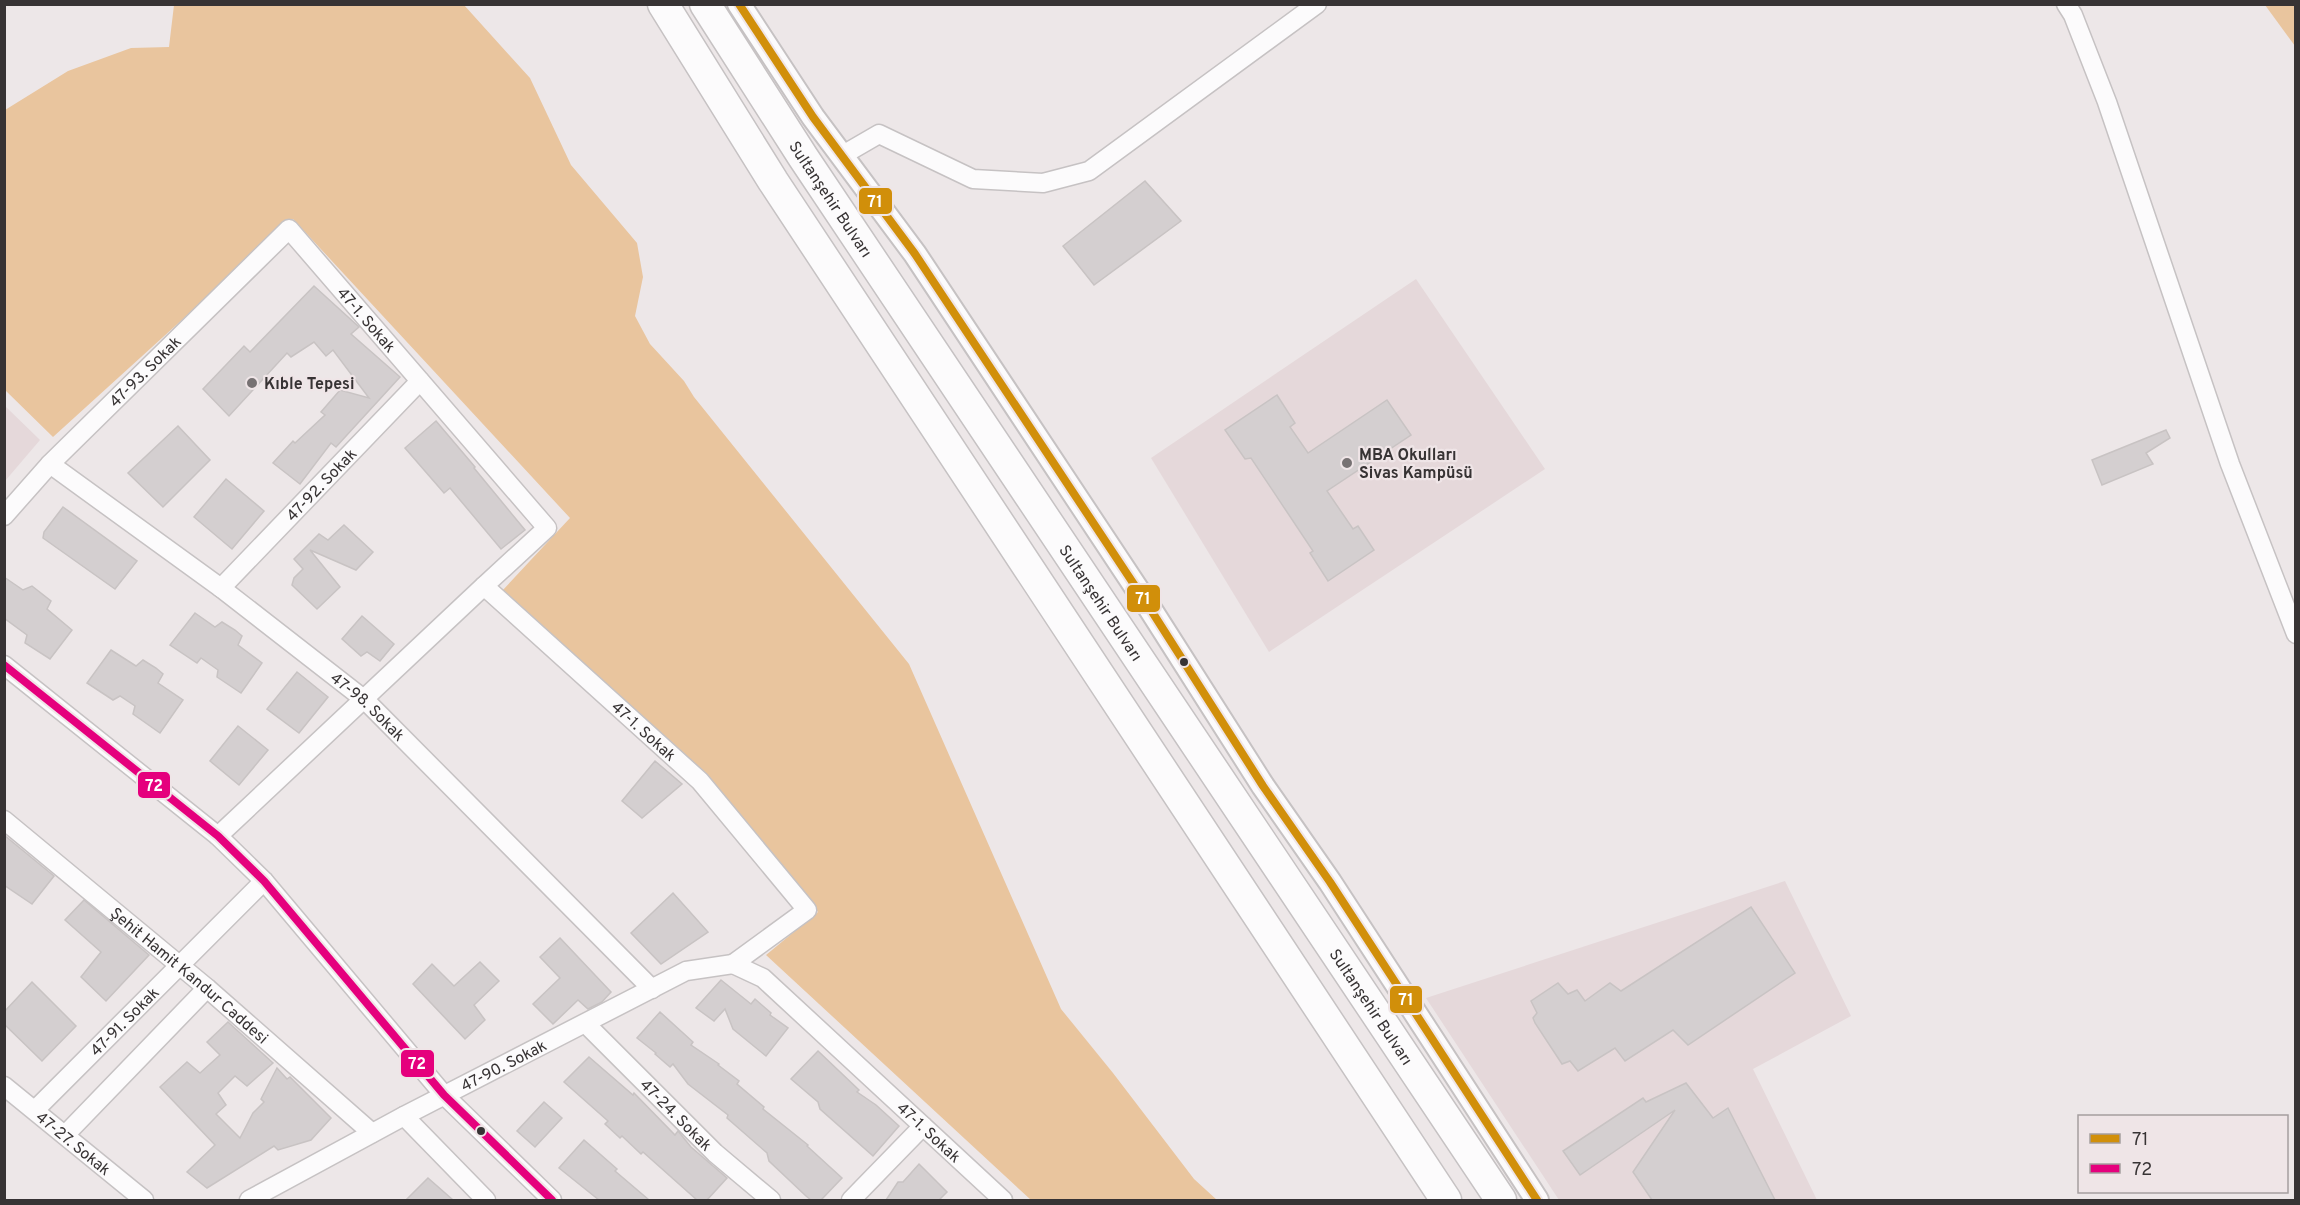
<svg xmlns="http://www.w3.org/2000/svg" width="2300" height="1205" font-family="Overpass,sans-serif">
<rect width="100%" height="100%" fill="#ede7e8"/>
<g fill="#e5d8da">
<polygon points="1416,279 1545,469 1269,652 1151,458"/>
<polygon points="5,406 40,440 5,481"/>
<polygon points="1785,881 1851,1016 1753,1069 1817,1200 1559,1200 1426,998"/>
</g>
<g fill="#e9c59e">
<polygon points="174,5 464,5 530,78 571,165 637,243 643,277 635,316 650,344 684,381 694,397 909,664 1061,1009 1113,1073 1194,1179 1217,1200 1031,1200 766,955 818,912 708,775 502,591 570,518 293,219 53,437 5,390 5,110 68,71 131,48 169,47"/>
<polygon points="2265,5 2295,5 2295,46"/>
</g>
<g fill="#d4cfd0" stroke="#c8c3c3" stroke-width="1.5">
<polygon points="1145,181 1181,221 1094,285 1063,246"/>
<polygon points="314,286 359,327 351,334 400,377 336,447 331,443 300,484 273,463 293,441 295,443 325,415 321,412 340,390 369,398 333,350 326,356 314,342 291,357 287,353 229,416 203,389 244,346 250,352"/>
<polygon points="1277,395 1295,423 1290,427 1308,453 1387,400 1411,435 1327,491 1353,529 1358,526 1374,550 1328,581 1310,553 1313,551 1251,458 1245,459 1225,430"/>
<polygon points="436,421 475,467 474,468 525,530 501,549 450,488 444,493 405,448"/>
<polygon points="178,426 210,460 163,507 128,473"/>
<polygon points="2166,430 2170,438 2146,453 2153,464 2102,485 2092,460"/>
<polygon points="226,479 264,511 232,549 194,517"/>
<polygon points="63,507 137,561 115,589 43,538 44,532"/>
<polygon points="344,525 373,552 356,570 310,550 340,587 317,609 292,585 294,578 303,569 294,559 319,534 328,540"/>
<polygon points="4,577 23,590 32,586 51,601 47,609 72,630 50,659 25,643 27,635 4,618"/>
<polygon points="195,613 215,627 222,622 235,630 242,636 238,645 262,663 241,693 217,677 218,670 201,658 197,663 170,645"/>
<polygon points="362,616 394,644 380,661 367,652 361,656 342,639"/>
<polygon points="111,650 136,666 143,660 156,668 163,674 158,683 183,700 160,733 133,714 135,706 120,696 113,700 87,683"/>
<polygon points="297,672 328,697 299,733 267,709"/>
<polygon points="238,726 268,750 239,785 210,761"/>
<polygon points="655,761 682,784 642,818 622,801"/>
<polygon points="4,835 54,876 32,904 4,885"/>
<polygon points="673,893 708,932 661,964 631,933"/>
<polygon points="84,900 149,955 106,1001 81,977 101,952 65,920"/>
<polygon points="1751,907 1795,973 1688,1045 1673,1030 1625,1061 1615,1048 1578,1071 1570,1061 1562,1064 1535,1023 1533,1018 1537,1013 1531,1001 1558,983 1568,994 1577,990 1585,1001 1610,983 1621,991"/>
<polygon points="560,938 611,992 602,1002 588,1009 578,1000 553,1024 533,1004 560,978 540,957"/>
<polygon points="480,962 499,981 474,1005 485,1020 465,1039 413,984 432,964 454,986"/>
<polygon points="721,980 751,1004 755,999 771,1013 770,1015 788,1028 766,1056 733,1029 725,1009 714,1021 696,1008"/>
<polygon points="32,982 76,1026 42,1061 4,1024 4,1012"/>
<polygon points="660,1012 693,1042 691,1045 719,1064 718,1065 739,1081 737,1084 764,1107 763,1109 808,1145 807,1146 842,1178 821,1200 811,1200 806,1196 769,1161 767,1153 727,1118 728,1115 688,1084 673,1064 670,1067 655,1054 656,1053 637,1038"/>
<polygon points="228,1022 273,1063 247,1086 235,1076 218,1093 226,1105 216,1114 240,1138 253,1113 264,1102 261,1099 277,1068 287,1079 290,1077 331,1118 311,1140 278,1150 274,1146 207,1188 187,1172 215,1145 160,1087 187,1062 200,1073 220,1055 207,1042"/>
<polygon points="818,1051 859,1090 857,1092 876,1105 899,1126 873,1156 820,1109 818,1102 791,1079"/>
<polygon points="589,1057 633,1095 634,1093 675,1135 678,1131 691,1147 727,1178 707,1200 697,1200 643,1152 641,1154 622,1136 620,1138 605,1124 608,1121 564,1082"/>
<polygon points="1686,1083 1713,1118 1728,1108 1775,1200 1652,1200 1633,1172 1675,1110 1580,1175 1563,1151 1643,1098 1646,1102"/>
<polygon points="544,1102 562,1118 535,1147 517,1131"/>
<polygon points="584,1140 617,1169 615,1171 649,1200 599,1200 559,1168"/>
<polygon points="919,1164 947,1192 939,1200 886,1200 898,1182 903,1182"/>
<polygon points="428,1178 453,1200 406,1200"/>
</g>
<g fill="none" stroke-linecap="round" stroke-linejoin="round">
<g stroke="#c6c2c3" stroke-width="21">
<g id="minor">
<polyline points="2066,4 2073,15 2107,102 2230,464 2296,634"/>
<polyline points="841,156 879,134 973,179 1043,183 1089,171 1317,4"/>
<path id="s1" d="M50,464L221,588L365,700L652,989"/>
<path id="s2" d="M4,516L50,464L289,229L547,528L484,586L700,781L807,910L733,964L763,978L1003,1200"/>
<path id="s3" d="M221,588L420,381"/>
<polyline points="4,665 218,836 264,881 444,1095 552,1200"/>
<path id="s4" d="M4,820L207,988L372,1133"/>
<polyline points="218,836 484,586"/>
<path id="s5" d="M586,1024L715,1153L771,1200"/>
<path id="s6" d="M4,1086L144,1200"/>
<path id="s7" d="M35,1110L264,881"/>
<polyline points="404,1116 486,1200"/>
<polyline points="65,1135 207,988"/>
<path id="s8" d="M249,1200L404,1116L686,971L733,964"/>
<polyline points="851,1200 923,1126"/>
</g>
</g>
<g stroke="#c6c2c3" stroke-width="26">
<polyline id="tertiary" points="739,4 813,117 915,254 1149,607 1263,786 1330,882 1537,1200"/>
</g>
<g stroke="#c6c2c3" stroke-width="33">
<g id="trunk">
<polyline points="663,4 773,181 1446,1200"/>
<path id="s9" d="M705,4L803,157L1501,1200"/>
</g>
</g>
<use href="#minor" stroke="#fcfbfc" stroke-width="18"/>
<use href="#tertiary" stroke="#fcfbfc" stroke-width="22"/>
<use href="#trunk" stroke="#fcfbfc" stroke-width="30"/>
<g stroke="#efe5e7" stroke-width="12">
<polyline id="bus-1" points="739,4 813,117 915,254 1149,607 1263,786 1330,882 1537,1200"/>
</g>
<g stroke="#efe5e7" stroke-width="12">
<polyline id="bus-2" points="4,665 218,836 264,881 444,1095 552,1200"/>
</g>
<use href="#bus-1" stroke="#d18f0a" stroke-width="8"/>
<use href="#bus-2" stroke="#e5007d" stroke-width="8"/>
</g>
<g fill="#777273" stroke="#efe5e7" stroke-width="2">
<circle cx="252" cy="383" r="6"/>
<circle cx="1347" cy="463" r="6"/>
</g>
<g fill="#373334" stroke="#efe5e7" stroke-width="2">
<circle cx="1184" cy="662" r="5"/>
<circle cx="481" cy="1131" r="5"/>
</g>
<g text-anchor="middle" stroke-width="4.5" stroke-linejoin="round" paint-order="stroke">
<g font-size="16" fill="#373334" stroke="#efe5e7">
<text dy="6" stroke="none"><textPath href="#s9" startOffset="232">Sultanşehir Bulvarı</textPath></text>
<text dy="6" stroke="none"><textPath href="#s2" startOffset="524">47-1. Sokak</textPath></text>
<text dy="6" stroke="none"><textPath href="#s2" startOffset="202">47-93. Sokak</textPath></text>
<text dy="6" stroke="none"><textPath href="#s3" startOffset="144">47-92. Sokak</textPath></text>
<text dy="6" stroke="none"><textPath href="#s9" startOffset="718">Sultanşehir Bulvarı</textPath></text>
<text dy="6" stroke="none"><textPath href="#s1" startOffset="400">47-98. Sokak</textPath></text>
<text dy="6" stroke="none"><textPath href="#s2" startOffset="1101">47-1. Sokak</textPath></text>
<text dy="6" stroke="none"><textPath href="#s4" startOffset="242">Şehit Hamit Kandur Caddesi</textPath></text>
<text dy="6" stroke="none"><textPath href="#s9" startOffset="1204">Sultanşehir Bulvarı</textPath></text>
<text dy="6" stroke="none"><textPath href="#s7" startOffset="126">47-91. Sokak</textPath></text>
<text dy="6" stroke="none"><textPath href="#s8" startOffset="288">47-90. Sokak</textPath></text>
<text dy="6" stroke="none"><textPath href="#s5" startOffset="128">47-24. Sokak</textPath></text>
<text dy="6" stroke="none"><textPath href="#s2" startOffset="1695">47-1. Sokak</textPath></text>
<text dy="6" stroke="none"><textPath href="#s6" startOffset="90">47-27. Sokak</textPath></text>
</g>
<g font-size="16" font-weight="bold" fill="#373334" stroke="#efe5e7" text-anchor="start">
<text x="264" y="389">Kıble Tepesi</text>
<text x="1359" y="460">MBA Okulları<tspan x="1359" dy="18">Sivas Kampüsü</tspan></text>
</g>
</g>
<g stroke="#efe5e7" stroke-width="2">
<rect x="858" y="187" width="35" height="28" rx="6" fill="#d18f0a"/>
<rect x="1126" y="584" width="35" height="29" rx="6" fill="#d18f0a"/>
<rect x="137" y="771" width="34" height="28" rx="6" fill="#e5007d"/>
<rect x="1389" y="985" width="34" height="29" rx="6" fill="#d18f0a"/>
<rect x="400" y="1049" width="35" height="29" rx="6" fill="#e5007d"/>
</g>
<g font-size="16" text-anchor="middle" font-weight="bold" fill="#fff">
<text x="875" y="207">71</text>
<text x="1143" y="604">71</text>
<text x="154" y="791">72</text>
<text x="1406" y="1005">71</text>
<text x="417" y="1069">72</text>
</g>
<rect width="2300" height="1205" fill="none" stroke="#373334" stroke-width="12"/>
<rect x="2078" y="1115" width="210" height="78" fill="#efe5e7" stroke="#a59e9f" stroke-width="1.5"/>
<rect x="2090" y="1134" width="30" height="9" fill="#d18f0a" stroke="#a59e9f" stroke-width="1.5"/>
<text x="2132" y="1145" font-size="18" fill="#373334">71</text>
<rect x="2090" y="1164" width="30" height="9" fill="#e5007d" stroke="#a59e9f" stroke-width="1.5"/>
<text x="2132" y="1175" font-size="18" fill="#373334">72</text>
</svg>
